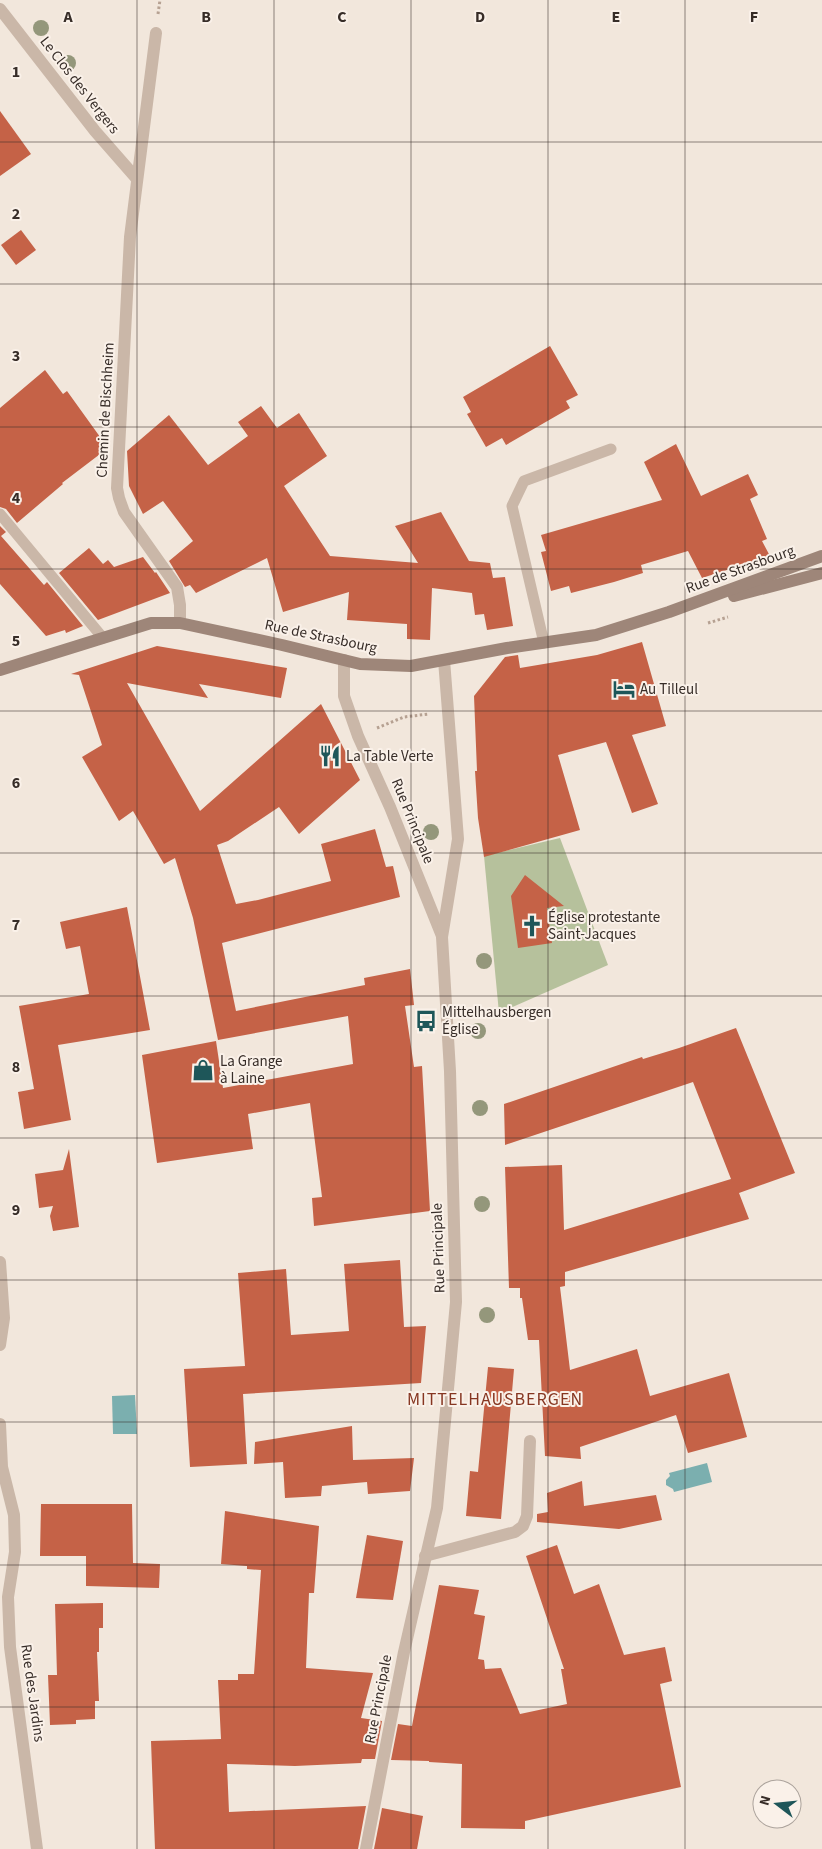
<svg xmlns="http://www.w3.org/2000/svg" width="822" height="1849" font-family="'Source Sans 3',sans-serif">
<rect width="100%" height="100%" fill="#f2e7dc"/>
<polygon fill="#b6c19c" points="560,838 608,965 499,1013 484,856"/>
<g fill="#7bafaf">
<polygon points="135,1395 137,1434 113,1434 112,1396"/>
<polygon points="707,1463 712,1482 674,1492 673,1489 666,1485 666,1480 670,1476 669,1473"/>
</g>
<g fill="#c56247">
<polygon points="0,111 31,154 0,176"/>
<polygon points="21,230 36,250 16,265 1,245"/>
<polygon points="550,346 578,395 566,401 570,408 506,445 502,438 486,447 467,414 471,412 463,397"/>
<polygon points="45,370 63,394 67,391 108,448 62,483 63,484 17,523 6,509 0,507 0,408"/>
<polygon points="261,406 277,428 299,413 327,456 284,486 330,556 418,563 395,526 441,512 469,561 490,563 493,578 505,577 513,626 487,630 484,614 475,615 472,593 432,588 430,640 407,639 407,624 347,620 349,592 283,612 267,558 196,593 190,585 185,587 169,561 193,541 163,501 143,514 129,486 127,451 169,415 208,465 248,436 238,422"/>
<polygon points="676,444 701,496 748,474 758,495 750,499 767,539 762,541 770,556 702,578 688,551 641,565 643,573 614,582 571,593 569,586 551,591 541,552 546,551 541,535 662,500 644,462"/>
<polygon points="0,526 6,532 1,536 44,585 47,582 83,626 66,633 65,630 46,636 0,584"/>
<polygon points="89,548 103,564 108,560 114,567 143,557 155,573 156,572 170,593 98,620 59,573"/>
<polygon points="642,642 666,726 632,735 658,804 632,813 606,742 558,755 580,830 484,857 478,818 475,771 477,771 474,696 505,657 518,655 520,668 597,655"/>
<polygon points="157,646 287,668 281,698 199,684 208,698 127,683 200,811 321,704 360,780 299,834 279,807 228,841 217,845 236,904 258,900 331,881 321,844 375,829 386,867 393,866 400,897 222,943 236,1011 365,985 364,978 410,969 414,1005 405,1006 414,1067 422,1066 430,1211 314,1226 312,1198 322,1197 310,1103 248,1114 253,1149 157,1163 142,1055 216,1041 223,1088 353,1064 348,1016 218,1040 193,918 175,858 164,864 133,811 119,821 82,757 102,745 79,675 71,674"/>
<polygon points="525,875 564,906 547,908 552,943 518,948 511,896"/>
<polygon points="127,907 150,1030 58,1045 71,1120 24,1129 18,1092 34,1089 19,1006 89,994 80,946 66,949 60,922"/>
<polygon points="736,1028 795,1173 739,1193 749,1219 565,1272 565,1286 560,1287 570,1370 637,1349 650,1396 729,1373 747,1437 688,1453 676,1415 580,1447 581,1459 545,1456 539,1340 528,1340 522,1298 520,1298 520,1288 509,1288 505,1167 562,1165 564,1230 731,1179 693,1082 505,1145 504,1104 642,1057 643,1059 679,1048"/>
<polygon points="69,1149 79,1227 53,1231 50,1216 53,1206 39,1208 35,1174 63,1170"/>
<polygon points="400,1260 404,1327 426,1326 421,1383 243,1394 247,1464 190,1467 184,1369 245,1366 238,1273 286,1269 291,1335 349,1331 344,1264"/>
<polygon points="488,1367 514,1369 501,1519 466,1516 470,1471 478,1472"/>
<polygon points="352,1426 353,1460 414,1458 410,1491 368,1494 367,1482 322,1486 321,1496 285,1498 283,1462 254,1464 255,1442"/>
<polygon points="582,1481 584,1506 656,1495 662,1520 619,1529 537,1522 537,1514 548,1512 547,1493"/>
<polygon points="41,1504 132,1504 133,1563 160,1564 159,1588 86,1586 86,1556 40,1556"/>
<polygon points="225,1511 319,1526 314,1593 309,1593 306,1668 373,1673 361,1718 382,1721 375,1759 362,1759 361,1763 295,1766 227,1764 229,1812 366,1806 358,1849 155,1849 151,1741 221,1739 218,1680 238,1680 238,1674 254,1674 261,1570 247,1569 247,1566 221,1564"/>
<polygon points="367,1535 403,1541 393,1600 356,1598"/>
<polygon points="557,1545 574,1594 599,1584 624,1655 665,1647 672,1681 660,1684 681,1787 525,1821 525,1829 461,1828 462,1764 429,1762 429,1761 391,1760 398,1724 412,1726 439,1585 479,1590 474,1614 485,1616 478,1659 484,1660 485,1669 501,1668 520,1714 567,1704 561,1669 564,1669 526,1556"/>
<polygon points="103,1603 103,1628 99,1628 99,1652 97,1652 99,1701 95,1701 95,1719 76,1720 76,1724 50,1725 48,1675 57,1675 55,1604"/>
<polygon points="382,1808 423,1816 417,1849 374,1849"/>
</g>
<g fill="none" stroke-linecap="round" stroke-linejoin="round">
<g stroke="#b6a192" stroke-width="3" stroke-dasharray="2.5 2.5" stroke-linecap="butt">
<polyline points="158,14 160,0"/>
<polyline points="708,623 728,617"/>
<polyline points="377,728 404,717 429,714"/>
</g>
<g stroke="#cab7a8" stroke-width="11">
<polyline points="0,514 103,638"/>
<polyline points="544,643 512,506 524,481 611,449"/>
</g>
<g stroke="#cab7a8" stroke-width="12">
<polyline points="0,9 95,131 137,179"/>
<polyline points="156,33 130,237 117,488 119,498 124,512 177,587 180,605 180,623"/>
<polyline points="0,1262 4,1318 0,1345"/>
<polyline points="0,1424 2,1467 14,1515 15,1552 8,1597 10,1647 37,1849"/>
<polyline points="425,1556 515,1532 523,1526 527,1516 530,1441"/>
</g>
<g stroke="#cab7a8" stroke-width="12">
<polyline points="344,660 344,696 358,736 390,807 442,936"/>
<polyline points="366,1849 404,1652 437,1508 456,1302 450,1071 442,937 458,839 444,660"/>
</g>
<g stroke="#9e8679" stroke-width="12">
<polyline points="734,596 822,573"/>
<polyline points="0,670 151,623 180,623 282,645 360,664 411,666 507,648 596,635 669,612 822,556"/>
</g>
</g>
<g fill="#94977b">
<circle cx="41" cy="28" r="8"/>
<circle cx="68" cy="63" r="8"/>
<circle cx="431" cy="832" r="8"/>
<circle cx="484" cy="961" r="8"/>
<circle cx="478" cy="1031" r="8"/>
<circle cx="480" cy="1108" r="8"/>
<circle cx="482" cy="1204" r="8"/>
<circle cx="487" cy="1315" r="8"/>
</g>
<path fill="none" stroke="#372d28" stroke-width="1" stroke-opacity="0.55" d="M137,0V1849M274,0V1849M411,0V1849M548,0V1849M685,0V1849M0,142H822M0,284H822M0,427H822M0,569H822M0,711H822M0,853H822M0,996H822M0,1138H822M0,1280H822M0,1422H822M0,1565H822M0,1707H822"/>
<defs>
<g id="hotel-bare" transform="scale(1.725)"><path d="M-6-4.5h1.5V1H6V5H4.5V3h-9V5H-6ZM-4 0a1.8 1.8 0 1 1 3.6 0ZM.5 0V-2.5h3Q6-2.5 6 0Z" fill="#1e5659" stroke="#faf1e9" stroke-width="2.5" paint-order="stroke"/></g>
<g id="restaurant-bare" transform="scale(1.725)"><path d="M-5-6h1v4h1v-4h1v4h1v-4h1v5L-1.5 .5V6h-2V.5L-5-1ZM5-6V6H3V1.5H1.5Q1.5-4 5-6Z" fill="#1e5659" stroke="#faf1e9" stroke-width="2.5" paint-order="stroke"/></g>
<g id="church-bare" transform="scale(1.725)"><path d="M-1.2-6h2.4v3.5h3.3v2.4h-3.3V6h-2.4V-.1h-3.3v-2.4h3.3Z" fill="#1e5659" stroke="#faf1e9" stroke-width="2.5" paint-order="stroke"/></g>
<g id="bus-bare" transform="scale(1.725)"><path d="M-5-6H5V4H4V6H2V4H-2V6H-4V4H-5ZM-3.5-4V0h7V-4ZM-3.5 1.2v1.5H-2V1.2ZM2 1.2v1.5H3.5V1.2Z" fill="#1e5659" stroke="#faf1e9" stroke-width="2.5" paint-order="stroke"/></g>
<g id="shop-bare" transform="scale(1.725)"><path d="M-5-2.5h2.3a2.7 3.5 0 0 1 5.4 0H5L5.5 6h-11ZM-1.5-2.5h3a1.5 2.3 0 0 0-3 0Z" fill="#1e5659" stroke="#faf1e9" stroke-width="2.5" paint-order="stroke"/></g>
</defs>
<g fill-rule="evenodd">
<use href="#hotel-bare" x="624" y="689"/>
<use href="#restaurant-bare" x="330" y="756"/>
<use href="#church-bare" x="532" y="926"/>
<use href="#bus-bare" x="426" y="1021"/>
<use href="#shop-bare" x="203" y="1070"/>
</g>
<g text-anchor="middle" stroke-width="4" stroke-linejoin="round" paint-order="stroke">
<g font-size="15" fill="#372d28" stroke="#faf1e9">
<text transform="translate(80 85) rotate(52)" y="5">Le Clos des Vergers</text>
<text transform="translate(105 410) rotate(-87)" y="5">Chemin de Bischheim</text>
<text transform="translate(740 569) rotate(-20)" y="5">Rue de Strasbourg</text>
<text transform="translate(321 636) rotate(12)" y="5">Rue de Strasbourg</text>
<text transform="translate(413 821) rotate(68)" y="5">Rue Principale</text>
<text transform="translate(438 1248) rotate(-92)" y="5">Rue Principale</text>
<text transform="translate(33 1693) rotate(82)" y="5">Rue des Jardins</text>
<text transform="translate(378 1699) rotate(-79)" y="5">Rue Principale</text>
</g>
<g font-size="15" fill="#372d28" stroke="#faf1e9" text-anchor="start">
<text x="640" y="694">Au Tilleul</text>
<text x="346" y="761">La Table Verte</text>
<text x="548" y="922">Église protestante<tspan x="548" dy="17">Saint-Jacques</tspan></text>
<text x="442" y="1017">Mittelhausbergen<tspan x="442" dy="17">Église</tspan></text>
<text x="220" y="1066">La Grange<tspan x="220" dy="17">à Laine</tspan></text>
</g>
<g font-size="18" letter-spacing="1" fill="#863621" stroke="#faf1e9">
<text x="495" y="1405">MITTELHAUSBERGEN</text>
</g>
</g>
<g font-size="16" text-anchor="middle" font-weight="bold" fill="#372d28" stroke="#faf1e9" stroke-width="4" stroke-linejoin="round" paint-order="stroke">
<text x="68" y="22">A</text>
<text x="206" y="22">B</text>
<text x="342" y="22">C</text>
<text x="480" y="22">D</text>
<text x="616" y="22">E</text>
<text x="754" y="22">F</text>
<text x="16" y="77">1</text>
<text x="16" y="219">2</text>
<text x="16" y="361">3</text>
<text x="16" y="503">4</text>
<text x="16" y="646">5</text>
<text x="16" y="788">6</text>
<text x="16" y="930">7</text>
<text x="16" y="1072">8</text>
<text x="16" y="1215">9</text>
</g>
<g transform="translate(777 1804) rotate(286)"><circle r="24" fill="#faf1e9" stroke="#aca39c"/>
<path d="M0-4L9 19L0 12L-9 19Z" fill="#1e5659"/>
<text y="-8" font-size="14" font-weight="bold" text-anchor="middle" fill="#372d28">N</text>
</g>
</svg>
